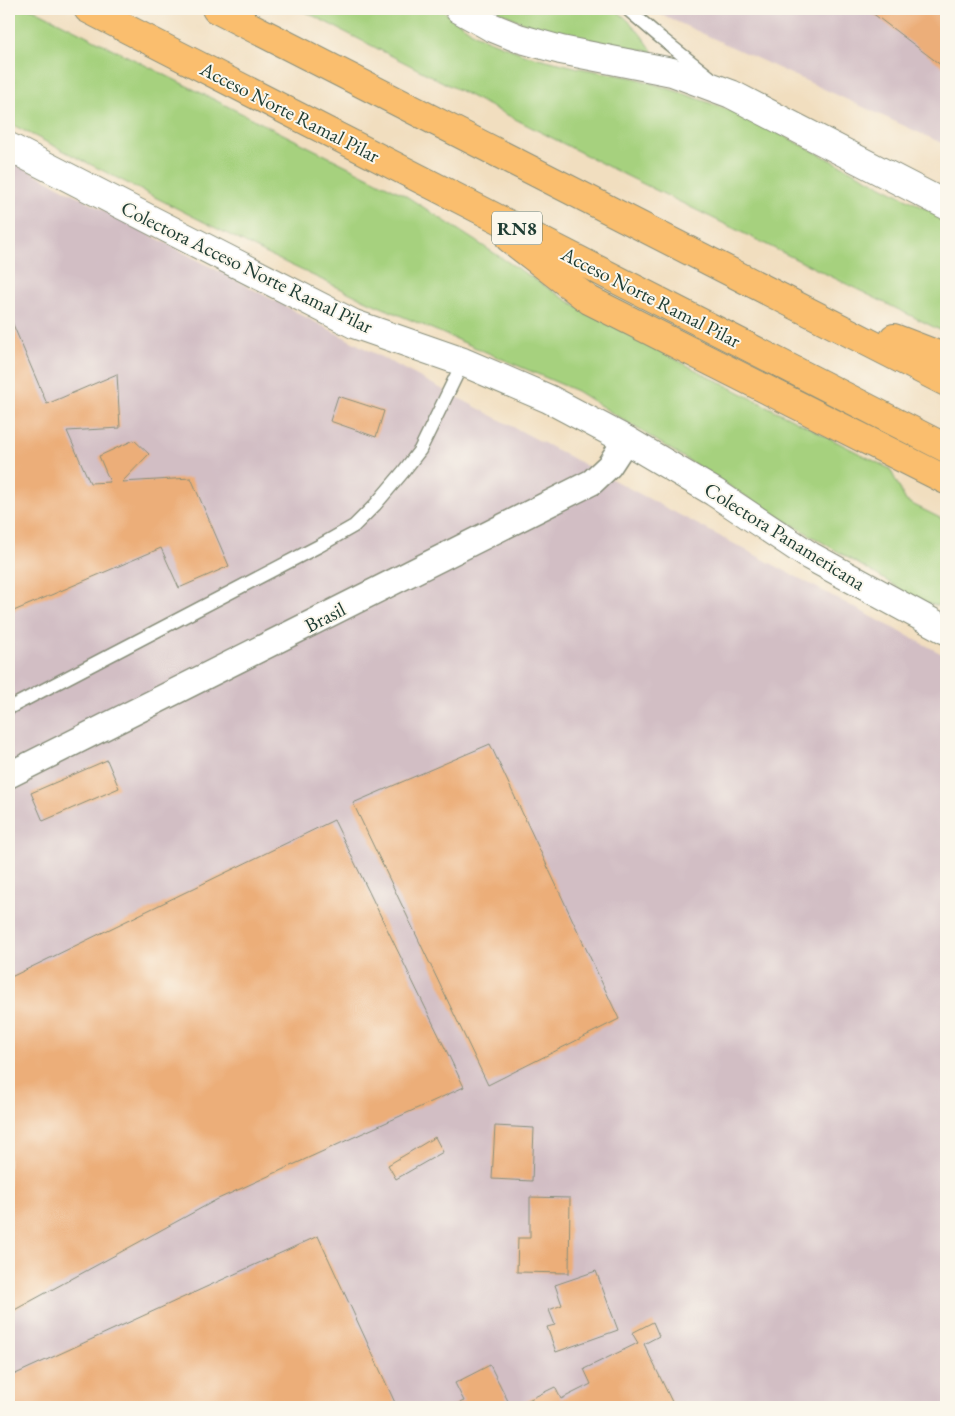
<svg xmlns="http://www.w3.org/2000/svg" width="955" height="1416" font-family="'EB Garamond',serif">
<rect width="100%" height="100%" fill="#fbf7ec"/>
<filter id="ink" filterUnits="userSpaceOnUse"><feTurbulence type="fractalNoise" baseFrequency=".02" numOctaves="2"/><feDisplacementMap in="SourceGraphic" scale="10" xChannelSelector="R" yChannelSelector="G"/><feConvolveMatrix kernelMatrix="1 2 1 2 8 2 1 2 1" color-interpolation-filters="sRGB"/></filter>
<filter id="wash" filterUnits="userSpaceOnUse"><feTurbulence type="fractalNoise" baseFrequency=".0096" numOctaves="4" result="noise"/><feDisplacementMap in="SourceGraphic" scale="20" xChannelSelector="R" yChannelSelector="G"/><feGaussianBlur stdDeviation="1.12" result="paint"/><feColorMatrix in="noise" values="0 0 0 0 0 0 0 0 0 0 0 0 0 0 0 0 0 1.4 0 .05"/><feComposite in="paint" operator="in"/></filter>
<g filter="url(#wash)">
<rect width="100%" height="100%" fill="#f1debf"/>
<g fill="#d2bec4">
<polygon points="649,9 946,9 946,145"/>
<polygon points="9,160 946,656 946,1407 9,1407"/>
</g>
<g fill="#a6d17e" stroke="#628759">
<polygon points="9,9 33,9 403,194 568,301 692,368 890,469 906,501 946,521 946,607 924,603 763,507 577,391 369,302 265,253 9,123"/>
<polygon points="300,9 441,9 476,35 526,55 579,68 635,78 685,94 745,116 946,219 946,333 609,167"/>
<path d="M493,9H614C630,20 643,36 653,52L565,35L531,26Z"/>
</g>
<g id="blocks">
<g fill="#ecae79">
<polygon points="867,9 946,9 946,69"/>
<polygon points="9,315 47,404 117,374 120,428 67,431 90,483 110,482 99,456 134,440 149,454 122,482 191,478 229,566 179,588 161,548 9,613"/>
<polygon points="338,396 384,411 376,437 330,421"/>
<polygon points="490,744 619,1019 488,1085 353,803"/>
<polygon points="107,760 119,788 43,821 31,793"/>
<polygon points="334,820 464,1087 218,1199 9,1313 9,978"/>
<polygon points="495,1126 534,1128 532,1181 492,1179"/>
<polygon points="435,1137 443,1152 396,1179 388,1165"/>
<polygon points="530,1197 570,1198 569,1273 517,1272 518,1238 530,1238"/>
<polygon points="318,1236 397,1407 9,1407 9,1377"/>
<polygon points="596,1271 618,1330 556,1352 547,1327 555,1325 549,1310 562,1305 555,1285"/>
<polygon points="653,1322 659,1336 644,1344 674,1406 671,1407 514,1407 555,1387 561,1399 591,1384 584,1369 638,1343 632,1333"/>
<polygon points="490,1365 511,1407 450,1407 464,1401 455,1383"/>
</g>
</g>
</g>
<g filter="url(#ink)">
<use href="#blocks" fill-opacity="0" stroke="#888e7a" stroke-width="1"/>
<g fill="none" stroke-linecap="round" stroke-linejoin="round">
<g stroke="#888e7a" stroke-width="15">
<g id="service">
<polyline points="627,9 661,38 710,77"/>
<polyline points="9,708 319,546 354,526 375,505 403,472 420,450 463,362"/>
</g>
</g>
<g stroke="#888e7a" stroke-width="28">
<polyline id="minor" points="9,775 592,482 609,466 626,440"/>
</g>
<g stroke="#888e7a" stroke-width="30">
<g id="tertiary">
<polyline points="459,9 491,27 518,38 561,50 672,72 731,94 946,205"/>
<polyline points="9,147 354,324 463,362 549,399 626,440 714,492 810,556 946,630"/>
</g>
</g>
<g stroke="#888e7a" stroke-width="30">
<g id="motorway">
<polyline points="88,9 946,448"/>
<polyline points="216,9 946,382"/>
<polyline points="510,239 589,300 946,480"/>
<polyline points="894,338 946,358"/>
</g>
</g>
<use href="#service" stroke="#fff" stroke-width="12"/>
<use href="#minor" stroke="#fff" stroke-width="25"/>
<use href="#tertiary" stroke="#fff" stroke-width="28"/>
<use href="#motorway" stroke="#fabe6e" stroke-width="28"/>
</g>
</g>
<g text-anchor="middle" stroke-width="4" stroke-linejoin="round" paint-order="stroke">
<rect fill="#fbf7ec" stroke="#61756b" stroke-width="1" x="492" y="211.5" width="50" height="33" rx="4"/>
<g font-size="19" font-weight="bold" fill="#1f3d34">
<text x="517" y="235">RN8</text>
</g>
<g font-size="20" fill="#1f3d34" stroke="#fbf7ec">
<text transform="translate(290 112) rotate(27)" y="7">Acceso Norte Ramal Pilar</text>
<text transform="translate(247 267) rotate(26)" y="7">Colectora Acceso Norte Ramal Pilar</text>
<text transform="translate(651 297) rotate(27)" y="7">Acceso Norte Ramal Pilar</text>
<text transform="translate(785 536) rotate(32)" y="7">Colectora Panamericana</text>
<text transform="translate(325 617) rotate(-27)" y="7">Brasil</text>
</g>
</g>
<rect width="955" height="1416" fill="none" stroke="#fbf7ec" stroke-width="30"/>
</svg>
